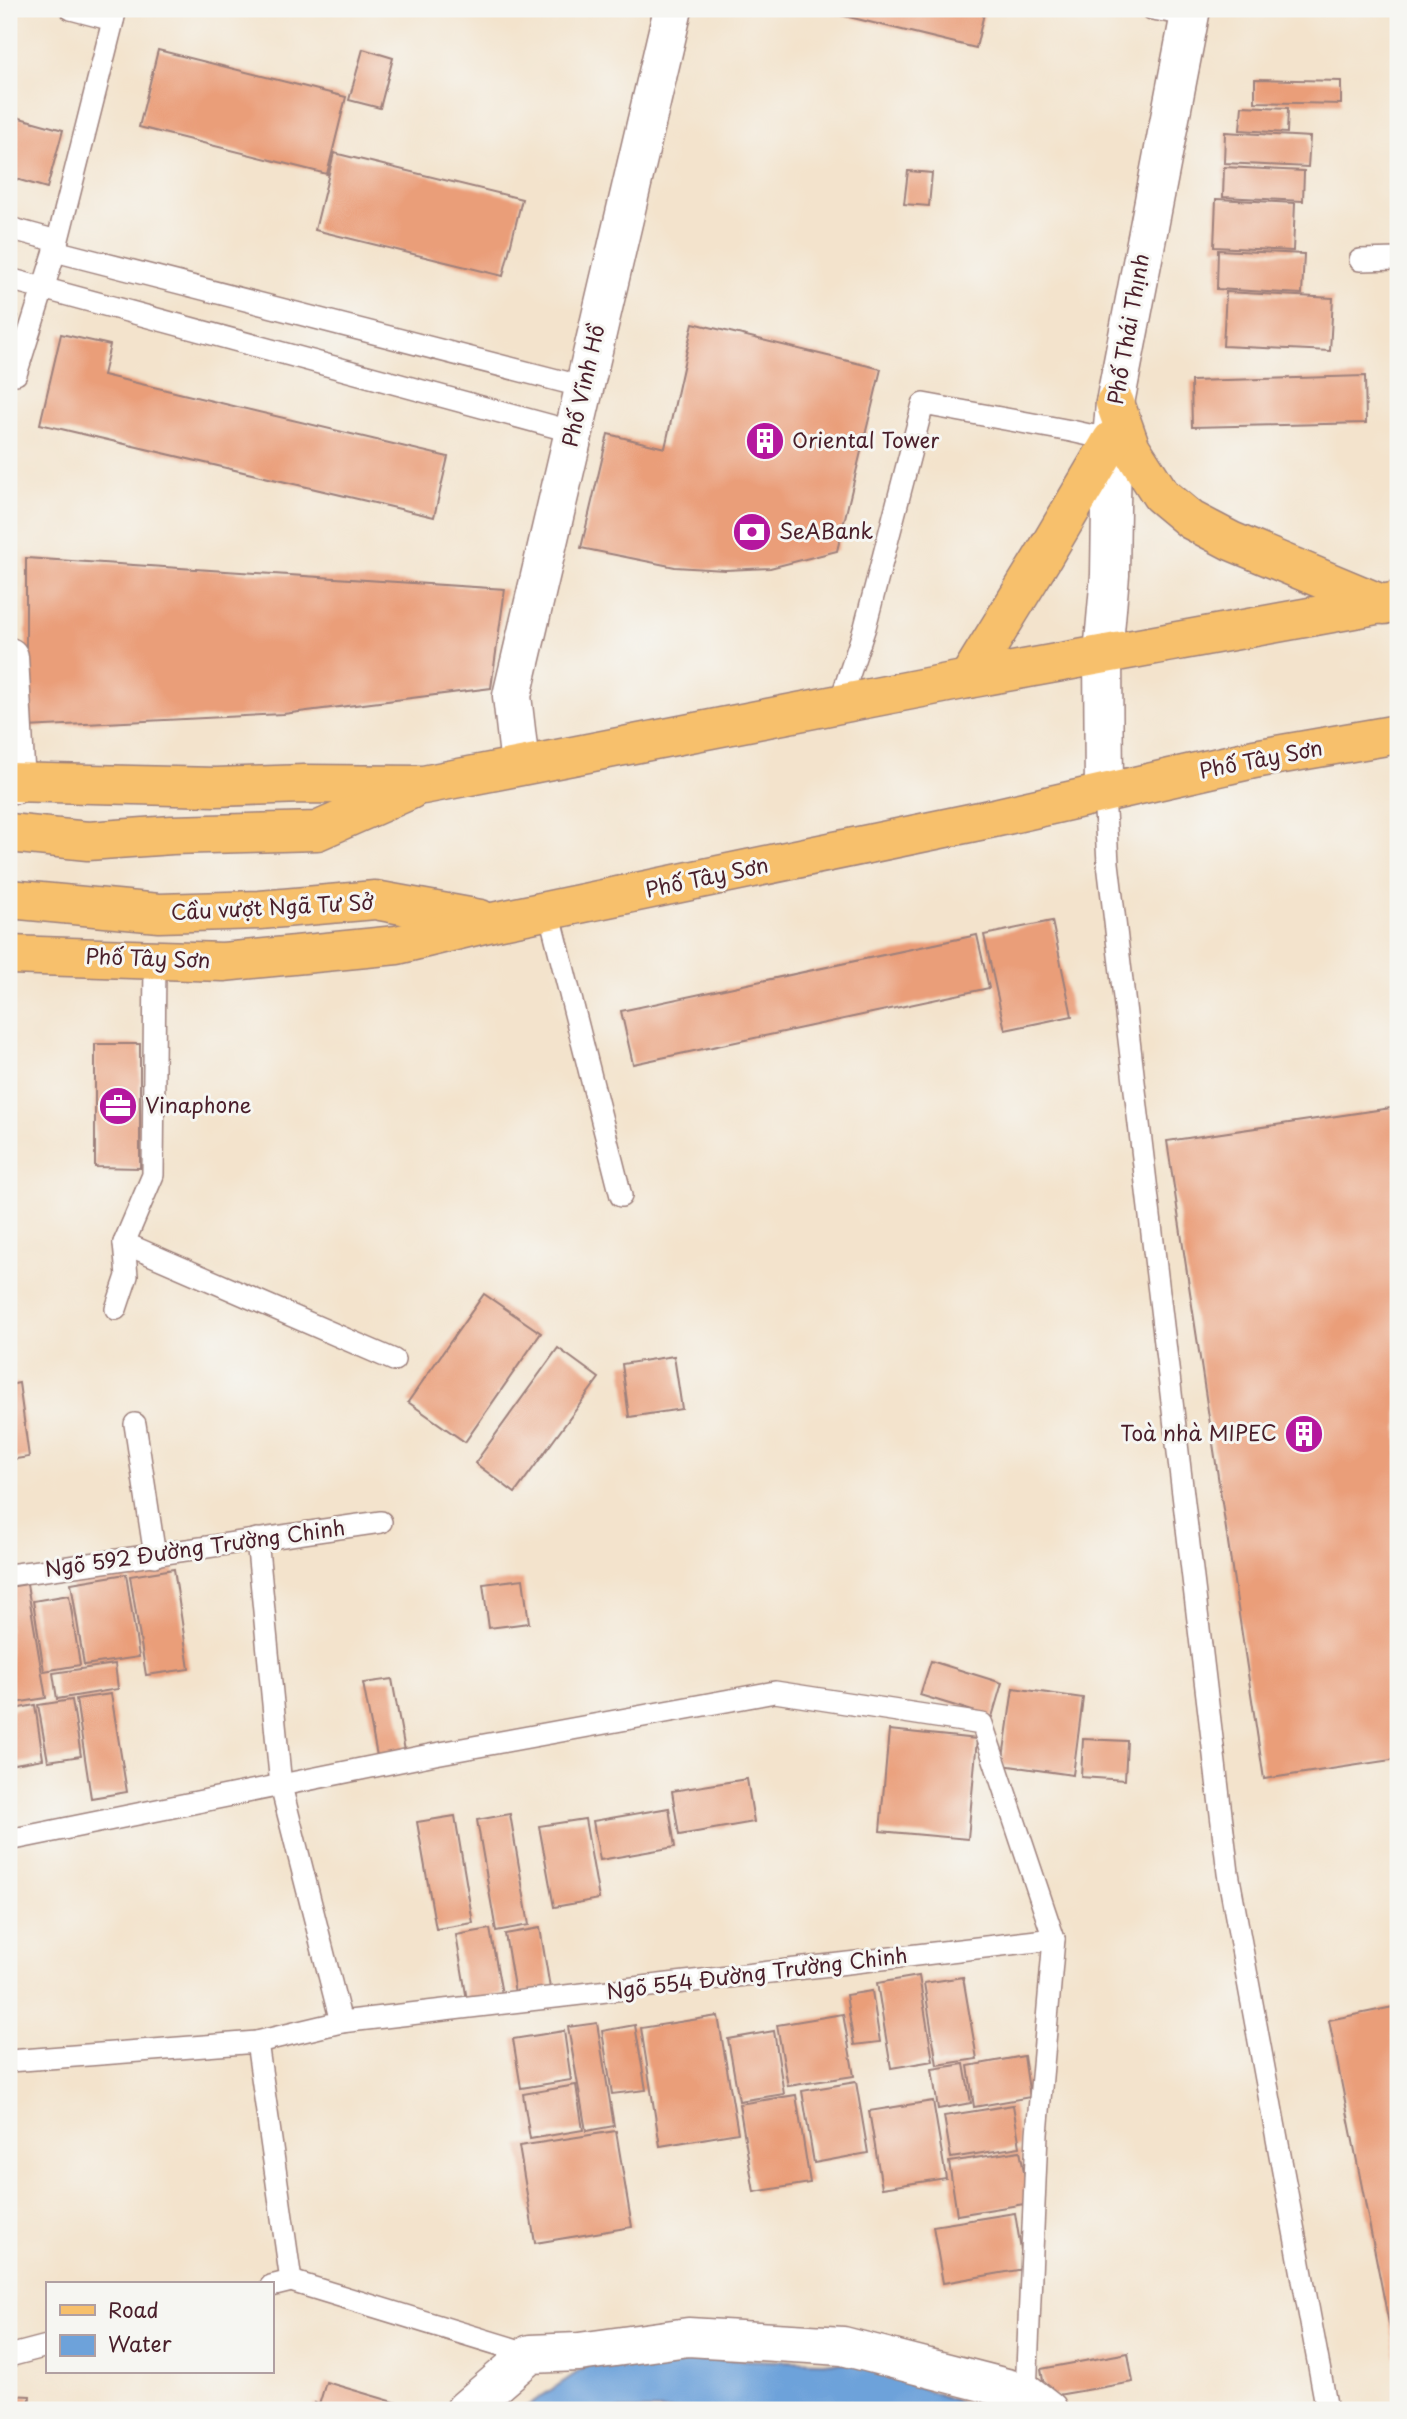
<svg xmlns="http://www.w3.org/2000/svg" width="1407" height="2419" font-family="'Playpen Sans',sans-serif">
<rect width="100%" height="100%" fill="#f6f6f2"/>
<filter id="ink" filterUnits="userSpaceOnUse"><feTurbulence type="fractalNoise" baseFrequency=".0143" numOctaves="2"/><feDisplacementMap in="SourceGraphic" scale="14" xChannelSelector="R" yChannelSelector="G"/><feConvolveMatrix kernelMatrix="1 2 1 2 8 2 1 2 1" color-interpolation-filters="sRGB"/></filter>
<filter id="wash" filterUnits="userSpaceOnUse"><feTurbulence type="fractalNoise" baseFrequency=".00686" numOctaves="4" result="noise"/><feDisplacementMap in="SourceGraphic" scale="28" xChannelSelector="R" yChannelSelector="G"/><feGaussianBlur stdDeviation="1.57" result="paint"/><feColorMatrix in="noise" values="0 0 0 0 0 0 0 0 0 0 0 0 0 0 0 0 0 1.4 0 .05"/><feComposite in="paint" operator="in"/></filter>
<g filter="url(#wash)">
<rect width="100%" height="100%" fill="#f3e3cc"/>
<polygon fill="#6da2da" stroke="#5c6082" stroke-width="2" points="602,2356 856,2363 980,2410 521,2410"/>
<g id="blocks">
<g fill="#ea9e79">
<polygon points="816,9 985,9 976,48"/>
<polygon points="363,49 393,58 380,108 349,100"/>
<polygon points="158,50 346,97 327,174 139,127"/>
<polygon points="1255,79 1341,81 1341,104 1255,102"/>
<polygon points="1242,106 1288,108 1287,133 1240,130"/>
<polygon points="9,115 63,130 47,188 9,177"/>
<polygon points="1225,132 1310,137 1308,167 1224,163"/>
<polygon points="334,153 522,199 503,276 315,230"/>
<polygon points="1224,167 1304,171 1303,201 1223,197"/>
<polygon points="908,171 932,173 929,206 904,204"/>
<polygon points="1216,199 1295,203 1293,251 1214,247"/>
<polygon points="1218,250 1304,254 1302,294 1217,289"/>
<polygon points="1226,292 1333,298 1330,351 1223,346"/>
<polygon points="9,313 18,316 10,346 9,346"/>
<polygon points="693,323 881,369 837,551 770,568 725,570 675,567 581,548 608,434 665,448"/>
<polygon points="61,334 110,345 103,375 448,457 434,517 40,424"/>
<polygon points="1365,376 1366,423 1192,427 1191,381"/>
<polygon points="26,558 505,589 491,688 283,714 26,727"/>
<polygon points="1052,921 1072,1016 1005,1030 984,935"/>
<polygon points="977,935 989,988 633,1064 621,1011"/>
<polygon points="95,1044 140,1044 140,1168 95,1167"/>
<polygon points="1398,1107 1398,1759 1264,1779 1167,1141"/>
<polygon points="484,1294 541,1333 465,1442 408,1402"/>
<polygon points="558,1348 599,1378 515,1493 475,1463"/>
<polygon points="674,1356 682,1409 629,1417 622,1364"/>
<polygon points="19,1383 29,1457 9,1460 9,1385"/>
<polygon points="174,1569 189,1669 146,1675 130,1576"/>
<polygon points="126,1574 139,1657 84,1665 71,1583"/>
<polygon points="523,1579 529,1623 489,1628 483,1584"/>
<polygon points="27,1584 46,1698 9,1704 9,1587"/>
<polygon points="69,1595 80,1665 44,1671 33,1601"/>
<polygon points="931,1661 1002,1683 992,1717 920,1695"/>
<polygon points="115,1664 118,1689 57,1699 53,1673"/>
<polygon points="392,1679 405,1751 377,1756 363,1683"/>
<polygon points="1013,1688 1083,1698 1073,1775 1002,1765"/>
<polygon points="111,1694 127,1792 91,1798 76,1699"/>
<polygon points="72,1700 81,1756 48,1761 38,1705"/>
<polygon points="35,1705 43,1759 9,1765 9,1710"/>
<polygon points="889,1730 977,1739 968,1839 880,1831"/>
<polygon points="1083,1739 1127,1741 1125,1780 1081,1777"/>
<polygon points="747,1779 754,1822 679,1835 672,1791"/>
<polygon points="669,1808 675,1847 600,1860 593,1821"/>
<polygon points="510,1814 529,1925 496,1931 477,1820"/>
<polygon points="455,1816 473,1923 436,1929 417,1822"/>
<polygon points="585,1819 599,1899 554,1907 539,1826"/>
<polygon points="540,1928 550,1988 515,1993 505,1934"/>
<polygon points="490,1929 502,1994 467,2000 456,1935"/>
<polygon points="919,1976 933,2061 891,2068 877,1983"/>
<polygon points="963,1977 977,2059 937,2065 924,1983"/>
<polygon points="872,1991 880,2042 854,2045 846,1995"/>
<polygon points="1398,2006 1398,2364 1397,2364 1329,2020"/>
<polygon points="843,2014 854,2076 788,2086 777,2025"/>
<polygon points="718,2016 738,2133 660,2146 641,2028"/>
<polygon points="597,2023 614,2126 586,2131 568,2027"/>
<polygon points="635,2025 646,2090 612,2094 602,2031"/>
<polygon points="564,2031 571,2080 521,2088 513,2039"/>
<polygon points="774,2031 784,2094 739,2101 728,2039"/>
<polygon points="1024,2056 1030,2097 974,2107 968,2066"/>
<polygon points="964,2064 971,2103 938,2109 932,2069"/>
<polygon points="856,2082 868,2153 814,2163 802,2091"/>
<polygon points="576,2085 583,2130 530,2139 523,2094"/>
<polygon points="796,2095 810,2183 754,2192 739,2104"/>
<polygon points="933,2101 946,2178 882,2188 869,2111"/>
<polygon points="1013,2105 1020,2147 951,2158 944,2116"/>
<polygon points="616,2131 632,2227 535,2243 519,2146"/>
<polygon points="1020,2151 1030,2203 957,2215 949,2162"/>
<polygon points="1015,2213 1024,2269 943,2283 933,2226"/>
<polygon points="1128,2353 1133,2382 1046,2397 1041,2369"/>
<polygon points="326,2382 411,2407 410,2410 313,2410 315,2403 319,2405"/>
<polygon points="9,2395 30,2396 29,2410 9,2410"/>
</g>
</g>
</g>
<g filter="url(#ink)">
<use href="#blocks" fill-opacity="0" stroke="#9e817c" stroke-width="2"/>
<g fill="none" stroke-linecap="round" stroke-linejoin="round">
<g stroke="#9e817c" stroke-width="24">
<g id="service">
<polyline points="71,9 113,20"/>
<polyline points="1152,9 1189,15"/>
<polyline points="9,228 57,241"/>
<polyline points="55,251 584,387"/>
<polyline points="1360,260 1398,259"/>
<polyline points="9,279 574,432"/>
<polyline points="9,372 16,374 55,251 116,9"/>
<polyline points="839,705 865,627 923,404 1071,431 1112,440"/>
<polyline points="1104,794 1108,863 1228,1873 1327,2410"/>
<polyline points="549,911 621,1196"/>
<polyline points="124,1243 394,1360"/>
<polyline points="116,1309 127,1276 124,1243 153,1175 155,960"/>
<polyline points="135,1424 155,1556"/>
<polyline points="257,1539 281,1786 341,2022"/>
<path d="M9,1575C133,1559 257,1539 381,1522"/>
<polyline points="9,1840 435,1754 775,1692 982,1724 1054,1939 1037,2134 1026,2393"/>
<polyline points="257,2042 291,2281"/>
<polyline points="9,2061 257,2042 341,2022 1054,1939"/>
<polyline points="271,2286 291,2281 530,2354"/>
<polyline points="9,2356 47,2346"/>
</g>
</g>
<g stroke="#9e817c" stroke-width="41">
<g id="minor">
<polyline points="9,657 16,784"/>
<polyline points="520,765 512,696 673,9"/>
<polyline points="465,2410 530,2354 579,2352 688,2337 843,2346 1026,2393 1048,2410"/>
</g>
</g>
<g stroke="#9e817c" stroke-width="41">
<polyline id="tertiary" points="1104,794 1103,654 1110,575 1112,440 1115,403 1191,9"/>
</g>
<g stroke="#9e817c" stroke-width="41">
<g id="primary">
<polyline points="1115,403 1131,448 1161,495 1191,520 1231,541 1384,605"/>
<polyline points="968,679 1043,557 1112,440"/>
<polyline points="9,782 216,787 304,784 423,785 968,679 1398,601"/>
<polyline points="9,833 88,841 172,835 317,831 410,790"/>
<polyline points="9,899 159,913 260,910 375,900 480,919"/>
<polyline points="9,955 223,962 397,945 492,922 994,818 1254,759 1398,734"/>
</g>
</g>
<use href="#service" stroke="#fff" stroke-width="21"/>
<use href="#minor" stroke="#fff" stroke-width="38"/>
<use href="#tertiary" stroke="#fff" stroke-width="38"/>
<use href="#primary" stroke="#f7c06c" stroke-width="38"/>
</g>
</g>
<defs>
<g id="building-disc" transform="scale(2.0125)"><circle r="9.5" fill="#b5179e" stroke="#f6f6f2"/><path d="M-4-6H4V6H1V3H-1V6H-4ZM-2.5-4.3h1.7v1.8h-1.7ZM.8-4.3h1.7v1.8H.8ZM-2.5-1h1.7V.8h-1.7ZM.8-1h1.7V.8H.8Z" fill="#fff"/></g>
<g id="bank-disc" transform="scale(2.0125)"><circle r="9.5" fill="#b5179e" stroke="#f6f6f2"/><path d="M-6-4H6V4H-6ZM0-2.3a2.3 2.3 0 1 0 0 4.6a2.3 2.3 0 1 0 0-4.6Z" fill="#fff"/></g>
<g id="office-disc" transform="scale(2.0125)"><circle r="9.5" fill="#b5179e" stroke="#f6f6f2"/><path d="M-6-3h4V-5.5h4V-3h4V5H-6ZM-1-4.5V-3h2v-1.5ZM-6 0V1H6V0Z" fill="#fff"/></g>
</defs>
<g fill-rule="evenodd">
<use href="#building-disc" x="765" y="441"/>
<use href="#bank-disc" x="752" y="532"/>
<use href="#office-disc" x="118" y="1106"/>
<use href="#building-disc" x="1304" y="1434"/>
</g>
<g text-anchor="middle" stroke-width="6" stroke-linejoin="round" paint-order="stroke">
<g font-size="21" fill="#4a1f2b" stroke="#f6f6f2">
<text transform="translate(1129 329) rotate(-80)" y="7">Phố Thái Thịnh</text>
<text transform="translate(584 386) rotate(-77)" y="7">Phố Vĩnh Hồ</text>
<text transform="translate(1261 760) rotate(-11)" y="7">Phố Tây Sơn</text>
<text transform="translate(707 878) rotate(-12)" y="7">Phố Tây Sơn</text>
<text transform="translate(272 908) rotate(-3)" y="7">Cầu vượt Ngã Tư Sở</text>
<text transform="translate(148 959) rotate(2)" y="7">Phố Tây Sơn</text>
<text transform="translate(195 1549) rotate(-8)" y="7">Ngõ 592 Đường Trường Chinh</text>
<text transform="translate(757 1974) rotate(-7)" y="7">Ngõ 554 Đường Trường Chinh</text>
</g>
<g font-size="21" fill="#4a1f2b" stroke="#f6f6f2" text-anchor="start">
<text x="792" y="448">Oriental Tower</text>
<text x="779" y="539">SeABank</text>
<text x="145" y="1113">Vinaphone</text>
<text x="1277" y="1441" text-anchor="end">Toà nhà MIPEC</text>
</g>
</g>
<rect width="1407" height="2419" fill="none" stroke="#f6f6f2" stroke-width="35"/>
<rect x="46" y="2282" width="228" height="91" fill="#f6f6f2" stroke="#b1a0a2" stroke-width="2"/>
<rect x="60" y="2305" width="35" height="10" fill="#f7c06c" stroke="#b1a0a2" stroke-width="2"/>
<text x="108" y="2318" font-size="21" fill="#4a1f2b">Road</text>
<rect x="60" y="2335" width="35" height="21" fill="#6da2da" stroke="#b1a0a2" stroke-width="2"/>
<text x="108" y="2352" font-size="21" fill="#4a1f2b">Water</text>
</svg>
